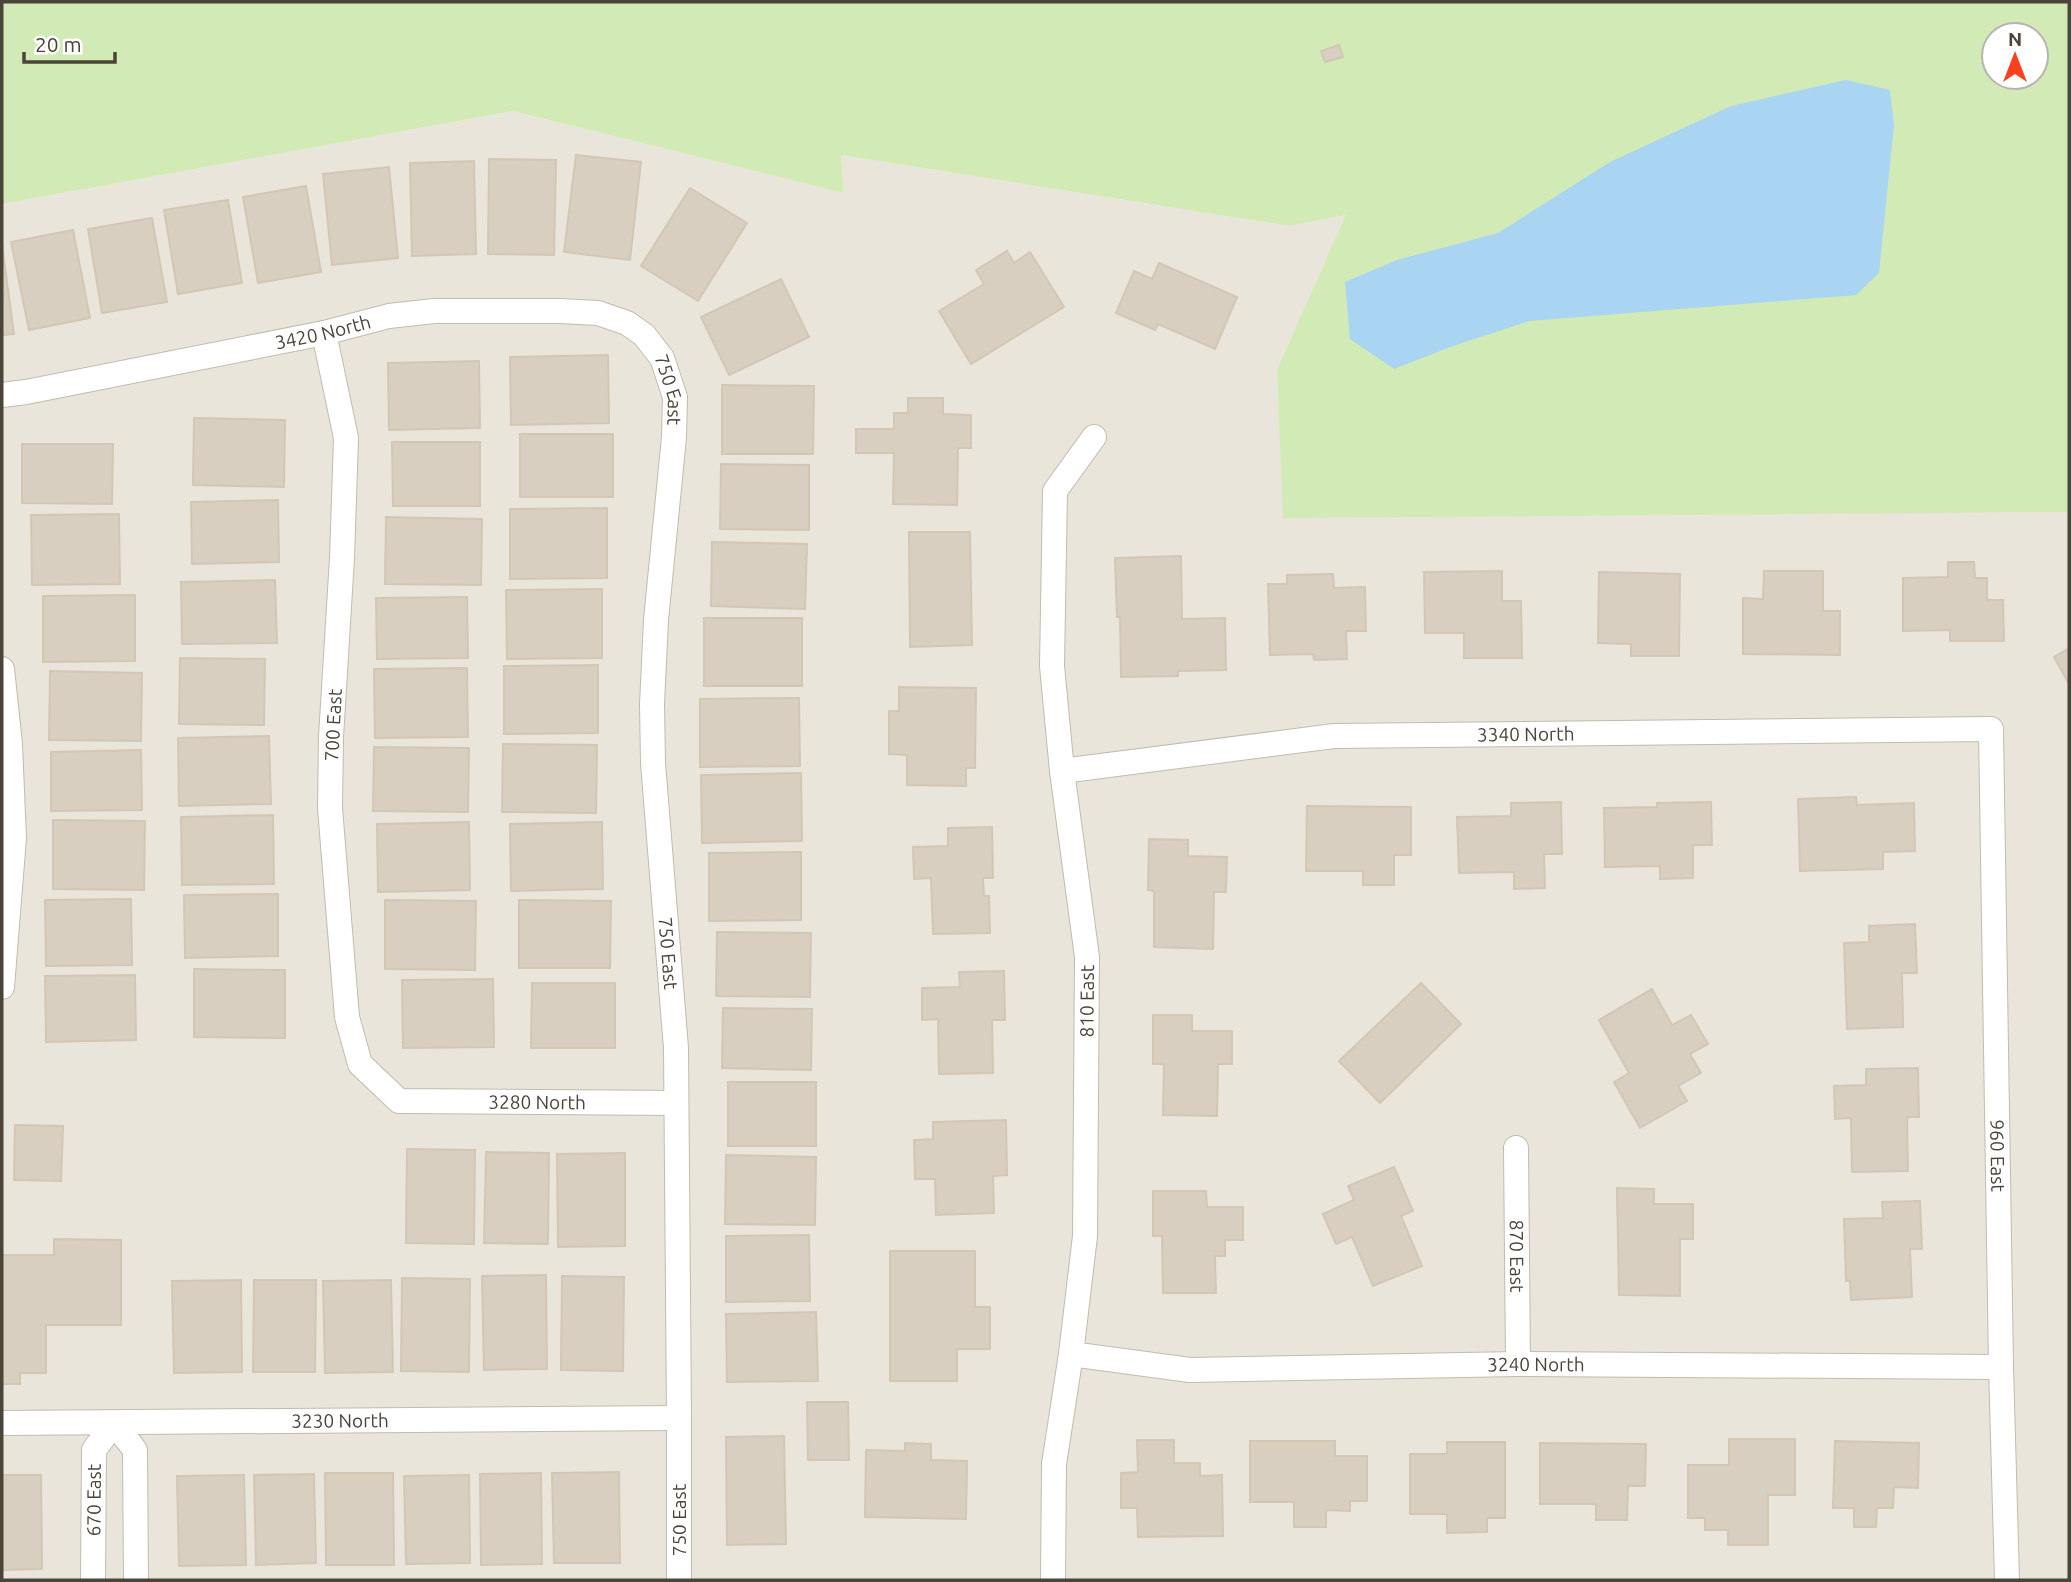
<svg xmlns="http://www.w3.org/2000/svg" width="2071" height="1582" font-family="Ubuntu,sans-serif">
<rect width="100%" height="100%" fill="#f6f3ec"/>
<polygon fill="#eae5da" points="513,111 844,193 841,155 1290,226 1347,215 1277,370 1284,517 2069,512 2069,1580 2,1580 2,204"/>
<path fill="#d2eab5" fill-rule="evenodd" d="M2,2H2069V512L1283,518L1277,370L1346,215L1290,226L841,155L844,193L513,111L2,204ZM1994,35H2036V77H1994Z"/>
<polygon fill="#a9d4f2" points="1846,80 1890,90 1894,125 1879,273 1856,295 1529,321 1453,346 1394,369 1350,339 1345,282 1397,260 1498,233 1610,162 1731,106"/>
<g fill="#d8cfc1" stroke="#d3c7b4" stroke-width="2">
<polygon points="1339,45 1343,57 1325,62 1321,51"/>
<polygon points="576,155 641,162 630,260 564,252"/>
<polygon points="489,159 556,160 554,255 488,254"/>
<polygon points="474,161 476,254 412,256 410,163"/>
<polygon points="389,167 398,258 332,265 323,174"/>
<polygon points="306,186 321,272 258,283 243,197"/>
<polygon points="690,188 747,223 698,301 641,266"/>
<polygon points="228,200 242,283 178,294 164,210"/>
<polygon points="152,218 167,302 102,313 88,229"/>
<polygon points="73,230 90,318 29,330 11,242"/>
<polygon points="2,245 14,334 2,335"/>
<polygon points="1007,251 1014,263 1030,252 1064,307 971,364 939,311 984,284 976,270"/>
<polygon points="1159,263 1237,297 1215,349 1158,324 1155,330 1116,313 1134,271 1152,279"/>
<polygon points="781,279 809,337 729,375 701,317"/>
<polygon points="608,355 609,423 511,425 510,357"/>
<polygon points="479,361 480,428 389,430 388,363"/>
<polygon points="722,385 814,386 813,454 722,454"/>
<polygon points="908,398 943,398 943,414 971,415 971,448 958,448 957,505 893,504 894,453 856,453 856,429 894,429 894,413 908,413"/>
<polygon points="194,418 285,420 284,487 193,485"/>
<rect x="520" y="434" width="93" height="63"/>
<polygon points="392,442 480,442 480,506 393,506"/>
<polygon points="22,444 113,444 112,504 22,503"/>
<polygon points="721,464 809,465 809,530 720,529"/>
<polygon points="278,500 279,562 192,564 191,502"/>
<polygon points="607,508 607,578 510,579 510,509"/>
<polygon points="119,514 120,584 32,585 31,515"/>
<polygon points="386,517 482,519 481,585 385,584"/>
<polygon points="909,532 970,532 972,645 910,647"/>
<polygon points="712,542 807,544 805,609 711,606"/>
<polygon points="1181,556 1182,619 1225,618 1226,670 1178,671 1178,676 1121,677 1120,617 1117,617 1115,558"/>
<polygon points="1948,562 1974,562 1975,578 1987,578 1987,600 2003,600 2004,641 1950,641 1950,630 1903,631 1903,578 1948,577"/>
<polygon points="1502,571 1502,601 1521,601 1522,658 1464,658 1464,633 1425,633 1424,572"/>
<polygon points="1764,571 1823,571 1823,611 1840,611 1840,655 1743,654 1743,598 1763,599"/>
<polygon points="1599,572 1680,574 1679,656 1631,656 1631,644 1598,643"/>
<polygon points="1333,574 1334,588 1365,587 1366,631 1346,631 1347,659 1314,660 1313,654 1270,655 1268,584 1287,584 1287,575"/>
<polygon points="275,580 277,643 182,644 181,582"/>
<polygon points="602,589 602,658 507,659 506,590"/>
<polygon points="135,595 135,661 43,662 43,596"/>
<polygon points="467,597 468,658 377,659 376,598"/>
<rect x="704" y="618" width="98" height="68"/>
<polygon points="2069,648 2069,684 2054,657"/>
<polygon points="180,658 265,659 264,725 179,724"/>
<polygon points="598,665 598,733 504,734 504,666"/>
<polygon points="467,668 468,737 375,738 374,669"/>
<polygon points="50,671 142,673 141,741 49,740"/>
<polygon points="899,687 976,688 975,768 966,768 966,786 907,785 907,755 889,754 889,711 899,711"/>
<polygon points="799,698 800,766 700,767 700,699"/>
<polygon points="269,736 271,804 179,806 178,738"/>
<polygon points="503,744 597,745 596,813 502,812"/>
<polygon points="374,747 469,748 468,812 373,811"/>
<polygon points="141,750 142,810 51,811 51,752"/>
<polygon points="801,773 802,841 702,843 701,775"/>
<polygon points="1856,797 1857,805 1914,803 1915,851 1883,852 1883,869 1800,871 1798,799"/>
<polygon points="1561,802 1562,854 1544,854 1545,888 1514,889 1514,872 1459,873 1457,817 1511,816 1511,803"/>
<polygon points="1711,802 1712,845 1693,845 1693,878 1660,879 1660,866 1605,867 1604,808 1657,807 1657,803"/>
<polygon points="1307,806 1411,807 1411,855 1394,855 1394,885 1363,885 1363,871 1306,871"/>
<polygon points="273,815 274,884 182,885 181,817"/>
<polygon points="53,820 145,821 144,890 53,889"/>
<polygon points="469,822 470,890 378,892 377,824"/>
<polygon points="602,822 603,889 511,891 510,824"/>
<polygon points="992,827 993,878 983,878 984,896 989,896 990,933 933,934 931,878 914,879 913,847 948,846 948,828"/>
<polygon points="1149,839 1188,840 1188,856 1227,857 1226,892 1214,892 1213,949 1154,947 1154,891 1148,890"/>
<polygon points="801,852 801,920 709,921 709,853"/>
<polygon points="278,894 278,956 185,958 184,895"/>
<polygon points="131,899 132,965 46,966 45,900"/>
<polygon points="385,900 476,901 475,970 385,969"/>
<polygon points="519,900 611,901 610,968 519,968"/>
<polygon points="1915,924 1917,973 1902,973 1903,1027 1847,1029 1844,943 1869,942 1869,926"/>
<polygon points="717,932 811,933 810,997 716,996"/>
<polygon points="194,969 285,970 285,1038 194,1037"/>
<polygon points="1004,971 1005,1020 992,1020 993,1073 939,1074 938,1019 922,1020 922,988 960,987 959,972"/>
<polygon points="135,975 136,1040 46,1042 45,976"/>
<polygon points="493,979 494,1047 403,1048 402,980"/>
<polygon points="532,983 615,983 615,1048 531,1048"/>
<polygon points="1421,983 1461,1024 1380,1103 1339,1061"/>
<polygon points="1652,989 1672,1025 1691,1015 1708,1044 1690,1054 1701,1073 1678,1086 1687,1101 1640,1128 1614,1082 1629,1073 1599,1020"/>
<polygon points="723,1008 812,1009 811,1070 722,1068"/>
<polygon points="1153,1015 1192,1015 1192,1031 1232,1031 1232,1064 1218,1064 1217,1116 1163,1115 1164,1064 1153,1064"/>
<polygon points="1918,1068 1919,1117 1907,1117 1908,1171 1852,1172 1851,1118 1835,1119 1834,1086 1866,1085 1866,1069"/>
<rect x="728" y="1082" width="88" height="64"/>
<polygon points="1006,1120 1007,1175 993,1176 994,1213 936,1215 935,1179 915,1179 914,1140 933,1139 933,1122"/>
<polygon points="15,1125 63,1126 61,1181 14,1180"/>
<polygon points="407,1149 475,1150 474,1244 406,1243"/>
<polygon points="486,1152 549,1153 548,1244 484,1243"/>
<polygon points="625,1153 625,1246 558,1247 557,1154"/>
<polygon points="726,1155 816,1157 815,1225 725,1224"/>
<polygon points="1394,1167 1413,1211 1401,1216 1422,1266 1373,1286 1352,1237 1336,1244 1323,1214 1354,1200 1348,1186"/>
<polygon points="1617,1188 1654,1189 1654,1204 1693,1204 1693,1239 1680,1239 1680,1296 1619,1295"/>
<polygon points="1153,1191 1206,1191 1207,1207 1243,1207 1243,1240 1225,1240 1225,1256 1215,1256 1216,1293 1163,1293 1162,1236 1153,1236"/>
<polygon points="1920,1201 1922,1249 1910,1249 1912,1297 1851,1300 1850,1281 1846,1281 1844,1219 1883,1218 1882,1202"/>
<polygon points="809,1235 810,1301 726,1302 726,1236"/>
<polygon points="54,1239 121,1240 121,1325 46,1325 46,1373 20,1373 20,1384 2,1384 2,1255 54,1255"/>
<polygon points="890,1251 975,1251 975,1307 990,1307 990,1349 957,1349 957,1381 890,1381"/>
<polygon points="546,1275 547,1369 484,1370 482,1276"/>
<polygon points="562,1276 624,1277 623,1371 561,1370"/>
<polygon points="402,1278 470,1279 469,1372 401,1371"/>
<polygon points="241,1280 242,1372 174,1373 172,1281"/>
<polygon points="254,1280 316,1280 315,1372 253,1372"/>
<polygon points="391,1280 393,1372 325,1373 323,1281"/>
<polygon points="816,1312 818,1381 727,1382 726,1314"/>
<polygon points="807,1402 848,1402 849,1460 808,1460"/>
<polygon points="784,1436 786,1544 727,1545 726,1437"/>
<polygon points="1729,1439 1795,1439 1795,1495 1768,1495 1768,1545 1728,1545 1728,1530 1705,1530 1705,1518 1688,1518 1688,1465 1729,1465"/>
<polygon points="1137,1440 1174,1440 1174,1463 1200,1463 1200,1476 1222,1475 1223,1536 1138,1537 1137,1508 1121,1508 1121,1473 1138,1472"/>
<polygon points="1250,1441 1335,1441 1335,1456 1367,1456 1367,1501 1350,1501 1350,1511 1326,1510 1326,1527 1294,1527 1294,1502 1250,1502"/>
<polygon points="1835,1441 1919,1443 1918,1488 1894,1487 1893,1508 1877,1508 1876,1527 1854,1527 1854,1508 1833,1508"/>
<polygon points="1447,1442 1505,1442 1505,1518 1487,1518 1487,1532 1447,1533 1447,1514 1410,1514 1410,1454 1447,1454"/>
<polygon points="905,1443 931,1444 931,1460 967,1461 966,1519 865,1517 866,1450 905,1451"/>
<polygon points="1540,1443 1646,1444 1645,1486 1628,1486 1627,1520 1596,1520 1596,1504 1540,1504"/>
<polygon points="619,1472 620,1563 554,1563 552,1473"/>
<polygon points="325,1473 393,1473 394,1565 326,1565"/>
<polygon points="541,1473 542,1564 481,1565 480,1474"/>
<polygon points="314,1474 316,1563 256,1565 254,1475"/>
<polygon points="2,1475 41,1475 42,1569 2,1570"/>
<polygon points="244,1475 246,1565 179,1566 177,1476"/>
<polygon points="469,1475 470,1563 406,1564 404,1476"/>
</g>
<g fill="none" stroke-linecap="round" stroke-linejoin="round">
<g stroke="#c2bbae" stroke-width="26">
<g id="minor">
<path id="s1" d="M324,333L346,438L342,558L331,737L330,808L347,1017L360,1064L399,1101L676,1103"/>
<path id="s2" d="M2,395L26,392L324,333L389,316L434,311H560L598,313L627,323L644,335L662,358L675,397L674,437L656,620L652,704L653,763L676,1048L679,1418V1580"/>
<polyline points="2,669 10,744 14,838 2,987"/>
<path id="s3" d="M1062,771L1334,736L1991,729L2001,1367L2007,1580"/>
<path id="s4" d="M1516,1148L1518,1364"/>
<path id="s5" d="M1071,1354L1190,1370L1518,1364L2001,1367"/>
<path id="s6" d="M2,1423L679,1418"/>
<path id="s7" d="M93,1580L94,1450L114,1423L135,1450L136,1580"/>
<path id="s8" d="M1053,1580L1054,1464L1071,1354L1085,1236L1087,957L1062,771L1052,666L1055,491L1094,437"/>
</g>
</g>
<use href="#minor" stroke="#fff" stroke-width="24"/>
</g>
<g text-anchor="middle" stroke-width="5" stroke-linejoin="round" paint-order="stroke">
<g font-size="19" fill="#4b4439" stroke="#fff">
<text dy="7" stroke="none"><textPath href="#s2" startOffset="327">3420 North</textPath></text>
<text dy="7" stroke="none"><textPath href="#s2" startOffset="718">750 East</textPath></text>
<text transform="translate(333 725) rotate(-87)" y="7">700 East</text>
<text dy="7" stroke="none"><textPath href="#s3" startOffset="466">3340 North</textPath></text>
<text dy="7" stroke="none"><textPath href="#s2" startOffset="1284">750 East</textPath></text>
<text dy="7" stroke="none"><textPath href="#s8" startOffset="581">810 East</textPath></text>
<text dy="7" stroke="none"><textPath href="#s1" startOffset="928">3280 North</textPath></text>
<text dy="7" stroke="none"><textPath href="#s3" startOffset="1358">960 East</textPath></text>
<text dy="7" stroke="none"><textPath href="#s4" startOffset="108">870 East</textPath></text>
<text dy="7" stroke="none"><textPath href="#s5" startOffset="466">3240 North</textPath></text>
<text dy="7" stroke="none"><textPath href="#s6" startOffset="338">3230 North</textPath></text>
<text dy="7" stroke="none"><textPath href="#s7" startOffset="80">670 East</textPath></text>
<text transform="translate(679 1520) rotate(-90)" y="7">750 East</text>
</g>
</g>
<rect width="2071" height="1582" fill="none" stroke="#4b4439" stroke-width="7"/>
<g transform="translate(2015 56)"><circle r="33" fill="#ffffff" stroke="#b7b4b0" stroke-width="2"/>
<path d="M0-5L12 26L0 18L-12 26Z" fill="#fc3f1d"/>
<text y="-10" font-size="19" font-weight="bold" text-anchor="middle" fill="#4b4439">N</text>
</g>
<path d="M24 52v10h91v-10" fill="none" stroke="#4b4439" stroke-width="3.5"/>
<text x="35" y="52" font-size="21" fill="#4b4439" stroke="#ffffff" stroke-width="5" paint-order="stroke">20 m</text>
</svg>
